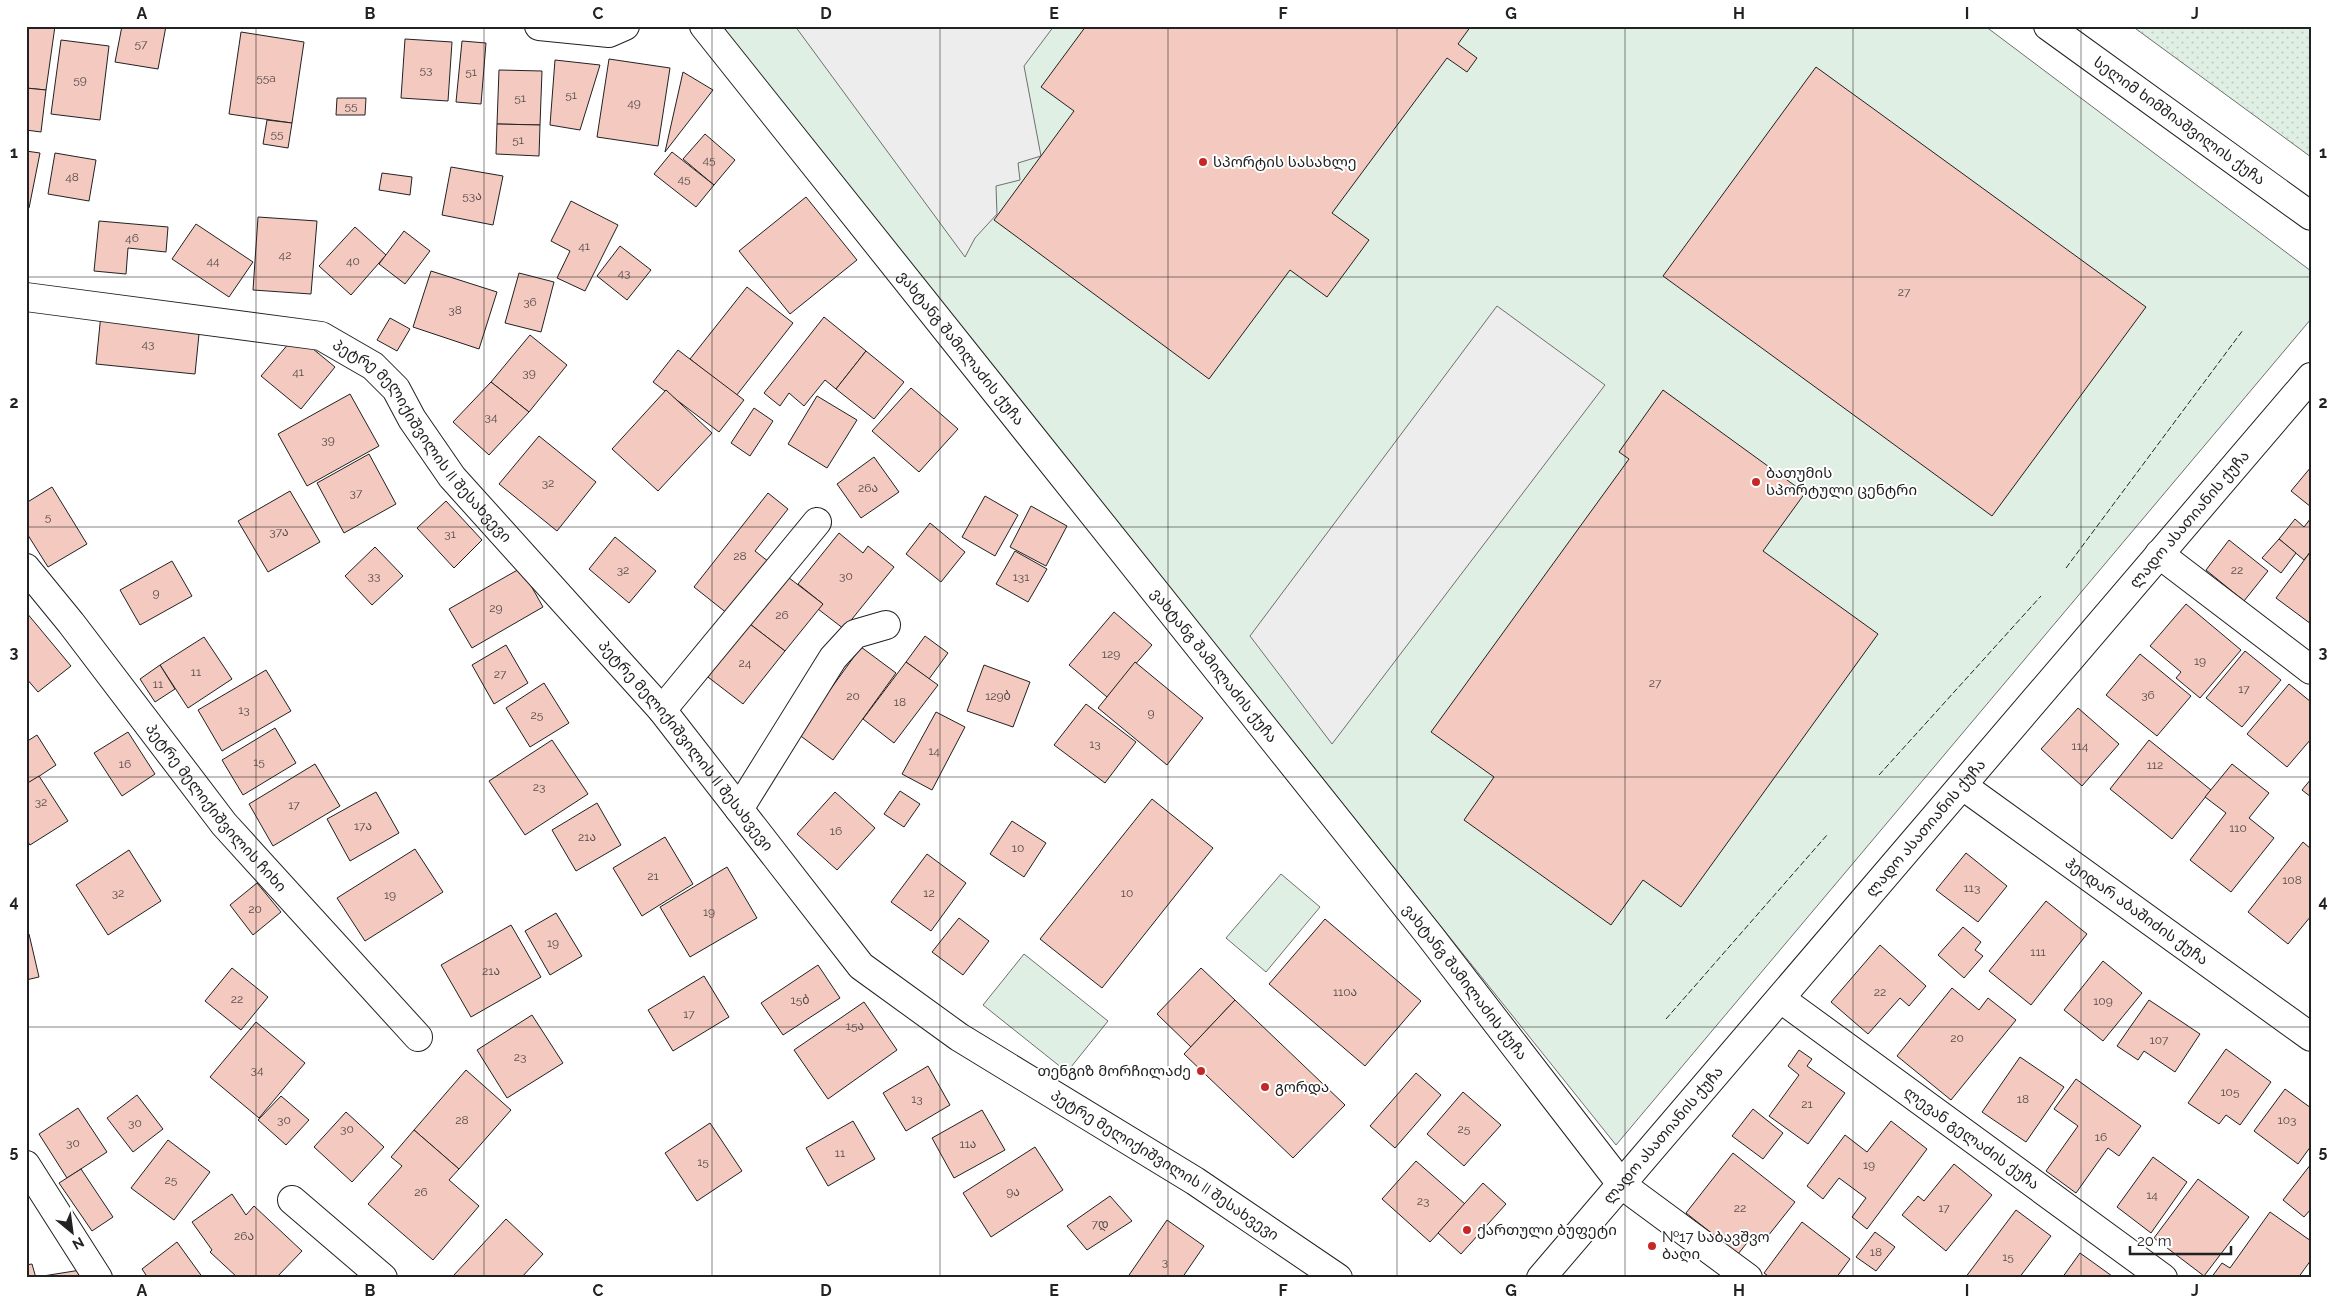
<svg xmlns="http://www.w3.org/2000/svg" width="2337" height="1304" font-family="Raleway,'Noto Sans Georgian',sans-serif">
<defs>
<pattern id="park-dots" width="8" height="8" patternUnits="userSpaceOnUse" patternTransform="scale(1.25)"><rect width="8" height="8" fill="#e0efe3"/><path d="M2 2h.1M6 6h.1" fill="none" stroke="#c0cdc2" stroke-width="1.8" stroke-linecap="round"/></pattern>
</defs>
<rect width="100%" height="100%" fill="#fff"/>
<polygon fill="url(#park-dots)" stroke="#6f6f6f" points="2132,26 2311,26 2311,157"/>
<g fill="#e0efe3" stroke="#6f6f6f">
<polygon points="726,26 1985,26 2311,271 2311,319 1616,1145 725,32"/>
<polygon points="1281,874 1320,907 1266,972 1226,938"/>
<polygon points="1024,954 1108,1021 1067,1072 983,1005"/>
</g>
<g fill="#ededed" stroke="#6f6f6f">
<polygon points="795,26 1054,26 1024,66 1041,156 1018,163 1020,180 996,186 997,214 975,238 965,257"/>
<polygon points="1497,306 1605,385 1332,744 1250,636"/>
</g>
<g fill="#f3c9c0" stroke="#222">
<polygon points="26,26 55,26 46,90 26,88"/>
<polygon points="122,26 166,26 158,69 115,62"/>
<polygon points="1086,26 1471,26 1458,44 1477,58 1467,72 1447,58 1332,213 1369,240 1327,297 1290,270 1209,379 994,220 1074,111 1041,87"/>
<polygon points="241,32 304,42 292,123 229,114"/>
<polygon points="405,39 452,42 448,101 401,98"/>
<polygon points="61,40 109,46 100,120 51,114"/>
<polygon points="462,41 486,43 481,104 456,102"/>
<polygon points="609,59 670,68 658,146 597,137"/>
<polygon points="555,60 600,65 580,130 550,125"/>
<polygon points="1816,67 2146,307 1992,516 1663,276"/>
<polygon points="499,70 542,71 540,125 497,124"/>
<polygon points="683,72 713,90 665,152"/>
<polygon points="26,88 46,90 41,132 26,130"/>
<polygon points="337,98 366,98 365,115 336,115"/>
<polygon points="267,120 292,123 288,148 263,144"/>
<polygon points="497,124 540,125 539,156 496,154"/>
<polygon points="705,134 735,160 714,185 683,159"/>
<polygon points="26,151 40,153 29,208 26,207"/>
<polygon points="672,152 714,185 696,207 654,174"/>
<polygon points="55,153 96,160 89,201 48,194"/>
<polygon points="451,167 503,176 493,225 442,215"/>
<polygon points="382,173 412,177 410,195 379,190"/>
<polygon points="806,197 857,260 790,314 739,251"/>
<polygon points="571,201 618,225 585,291 557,278 570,251 551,241"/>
<polygon points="258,217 317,221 311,294 253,290"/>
<polygon points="99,221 168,227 166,252 128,248 126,274 94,271"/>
<polygon points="196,224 253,262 229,297 172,259"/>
<polygon points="355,227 386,255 351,295 319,266"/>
<polygon points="404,231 430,251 405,284 379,264"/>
<polygon points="620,246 651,270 627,300 597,276"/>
<polygon points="431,271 497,292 479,349 413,327"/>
<polygon points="519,273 554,282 541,332 505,323"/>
<polygon points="747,287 793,323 736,396 690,359"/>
<polygon points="101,314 200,324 195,374 96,364"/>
<polygon points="824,317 866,351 836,389 825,380 804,406 789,393 780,406 764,393"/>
<polygon points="390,318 410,329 397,351 377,340"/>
<polygon points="296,335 335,367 301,409 261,376"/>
<polygon points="530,335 567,365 529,412 491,382"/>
<polygon points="678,350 744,400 719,432 653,382"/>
<polygon points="866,351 904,382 874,419 836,389"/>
<polygon points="491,382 529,412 489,455 453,422"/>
<polygon points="911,388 958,429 919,472 872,431"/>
<polygon points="666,390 712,433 658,491 612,449"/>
<polygon points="1663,390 1805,493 1763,551 1878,634 1681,907 1643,880 1611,925 1464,820 1494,777 1431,732 1629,459 1619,452"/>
<polygon points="350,394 379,446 307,486 278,434"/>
<polygon points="817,396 857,420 827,468 788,444"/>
<polygon points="754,408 773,421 750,456 731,443"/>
<polygon points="539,436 596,482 557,531 499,484"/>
<polygon points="369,454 396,504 344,533 317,483"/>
<polygon points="874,457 899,492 861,518 837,484"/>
<polygon points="2311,467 2311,507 2291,491"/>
<polygon points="52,487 87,544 48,567 26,532 26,503"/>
<polygon points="290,491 320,542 268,572 238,521"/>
<polygon points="768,493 788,509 755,551 769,562 728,614 694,587"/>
<polygon points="985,496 1018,515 995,556 962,537"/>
<polygon points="446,501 482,540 454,568 417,528"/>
<polygon points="1031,506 1067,526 1046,566 1010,547"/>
<polygon points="2311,518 2311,551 2304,560 2279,539 2295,519 2304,527"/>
<polygon points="930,523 965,552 941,582 906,554"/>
<polygon points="839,533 863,553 868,546 894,567 844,629 818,609 823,604 798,584"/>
<polygon points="615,537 656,571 629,603 589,569"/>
<polygon points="2279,539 2296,553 2281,573 2262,558"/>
<polygon points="2229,540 2268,571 2244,601 2206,570"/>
<polygon points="375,547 403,576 372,605 345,576"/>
<polygon points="1015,551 1047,569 1028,602 996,584"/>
<polygon points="2311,551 2311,624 2276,598"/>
<polygon points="172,561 192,596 140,625 120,590"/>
<polygon points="521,568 543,607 472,648 449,609"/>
<polygon points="784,574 823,604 785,651 746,621"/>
<polygon points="2186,604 2241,650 2200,698 2176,678 2181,672 2150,646"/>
<polygon points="26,612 71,666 38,692 26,678"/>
<polygon points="1114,612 1152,645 1107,697 1069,665"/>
<polygon points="746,621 785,651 743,704 704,674"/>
<polygon points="925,636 948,653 929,679 906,662"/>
<polygon points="204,637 232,679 188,708 160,665"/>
<polygon points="506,645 528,683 494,704 472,665"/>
<polygon points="861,647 896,673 833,760 798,734"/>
<polygon points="2245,651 2281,680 2242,727 2206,698"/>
<polygon points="2140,654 2191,696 2157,736 2106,695"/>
<polygon points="906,662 938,685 894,743 863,719"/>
<polygon points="1135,662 1203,718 1167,765 1098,708"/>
<polygon points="160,665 175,689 155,702 140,679"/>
<polygon points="984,665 1030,682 1013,727 967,711"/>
<polygon points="266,670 291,711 222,751 198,710"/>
<polygon points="544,683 569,723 530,747 506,708"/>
<polygon points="2289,684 2311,702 2311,739 2287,767 2247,734"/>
<polygon points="1086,704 1136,742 1105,783 1054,745"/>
<polygon points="2078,708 2119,744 2082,786 2041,749"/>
<polygon points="936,712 965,727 932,790 902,774"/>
<polygon points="275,728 296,763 243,795 222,760"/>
<polygon points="128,732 155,774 122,796 94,753"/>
<polygon points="37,735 56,765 29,783 26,778 26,742"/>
<polygon points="552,740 588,794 525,835 489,781"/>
<polygon points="2149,740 2211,790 2172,839 2110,789"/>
<polygon points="315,764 340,806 273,846 249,804"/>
<polygon points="2232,764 2269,793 2249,818 2274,838 2231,892 2190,860 2226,813 2205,797"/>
<polygon points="39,776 68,821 30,845 26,839 26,784"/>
<polygon points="2311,779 2311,797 2302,790"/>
<polygon points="900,791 920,804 904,827 884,814"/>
<polygon points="376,792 399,833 350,861 327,819"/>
<polygon points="835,792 875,828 837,870 797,834"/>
<polygon points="1152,799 1213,848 1102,988 1040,939"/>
<polygon points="597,803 621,845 576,871 552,830"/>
<polygon points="1012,821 1046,843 1024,877 990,854"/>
<polygon points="665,837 693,884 642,916 613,868"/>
<polygon points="2303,842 2311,849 2311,916 2288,944 2248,912"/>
<polygon points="415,849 443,892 365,941 337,898"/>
<polygon points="129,850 161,901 108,935 76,885"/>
<polygon points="1966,853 2007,886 1978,922 1936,890"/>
<polygon points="927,854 966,883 931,931 891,902"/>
<polygon points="727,867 757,918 690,957 660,907"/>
<polygon points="257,883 281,912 253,935 230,905"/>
<polygon points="2046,901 2087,934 2031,1005 1989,971"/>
<polygon points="556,913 582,956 550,975 525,931"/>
<polygon points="959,918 989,941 963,975 932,952"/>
<polygon points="1325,919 1421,1001 1365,1066 1269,984"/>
<polygon points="511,925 541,977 471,1017 441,965"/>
<polygon points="1963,927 1981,942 1975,950 1983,956 1964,978 1938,955"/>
<polygon points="29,934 39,977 26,980 26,935"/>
<polygon points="1880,945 1926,986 1909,1006 1900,998 1868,1034 1831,1002"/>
<polygon points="2103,961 2142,993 2103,1041 2064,1010"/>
<polygon points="818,965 840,998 783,1035 761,1003"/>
<polygon points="232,968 268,997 241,1030 205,1001"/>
<polygon points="1201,968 1235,1000 1191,1047 1157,1014"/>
<polygon points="704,976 729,1017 673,1051 648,1010"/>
<polygon points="1952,988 1979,1010 1988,998 2016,1020 1951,1100 1897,1056"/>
<polygon points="1235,1000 1345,1105 1293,1158 1184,1054"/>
<polygon points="2149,1000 2200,1034 2175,1072 2144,1051 2138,1060 2117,1046"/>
<polygon points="864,1002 897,1050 828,1099 794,1050"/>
<polygon points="532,1015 563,1063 507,1098 477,1050"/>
<polygon points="256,1022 305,1063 259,1118 210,1077"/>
<polygon points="2226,1049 2271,1082 2240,1125 2226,1115 2219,1124 2188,1103"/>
<polygon points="1799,1050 1812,1059 1807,1066 1845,1093 1808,1144 1769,1116 1799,1075 1788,1066"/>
<polygon points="2020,1057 2064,1087 2026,1142 1982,1112"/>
<polygon points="928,1066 950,1105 906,1131 883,1093"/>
<polygon points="466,1070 511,1110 459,1169 414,1130"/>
<polygon points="1416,1073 1441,1095 1395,1148 1370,1126"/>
<polygon points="2076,1079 2141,1126 2119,1156 2108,1148 2076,1193 2046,1171 2078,1126 2054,1109"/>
<polygon points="2285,1089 2311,1108 2311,1146 2298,1164 2254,1131"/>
<polygon points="1463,1092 1501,1125 1464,1166 1427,1134"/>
<polygon points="137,1095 163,1129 133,1152 107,1118"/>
<polygon points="281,1096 309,1120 286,1145 258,1120"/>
<polygon points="78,1108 107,1152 67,1178 39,1134"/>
<polygon points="1753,1109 1783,1133 1763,1159 1732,1136"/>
<polygon points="982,1110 1005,1150 954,1178 932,1138"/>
<polygon points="346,1112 384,1147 352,1182 314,1147"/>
<polygon points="853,1121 875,1159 828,1186 806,1148"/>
<polygon points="1891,1121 1927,1149 1867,1229 1852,1217 1866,1198 1839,1178 1823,1199 1807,1186 1845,1135 1867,1152"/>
<polygon points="710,1123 742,1171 697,1201 665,1153"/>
<polygon points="414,1130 459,1169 449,1180 479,1206 433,1260 368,1204 402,1166 391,1157"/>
<polygon points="168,1140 210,1172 174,1220 131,1188"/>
<polygon points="1035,1147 1063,1190 991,1237 963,1193"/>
<polygon points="1733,1153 1795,1202 1764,1241 1755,1233 1738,1254 1686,1213"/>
<polygon points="2153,1157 2187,1182 2151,1233 2117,1207"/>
<polygon points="1416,1161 1465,1204 1430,1242 1382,1199"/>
<polygon points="1954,1164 1992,1195 1946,1251 1902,1215 1918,1196 1924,1201"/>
<polygon points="2311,1164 2311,1209 2304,1217 2283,1200"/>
<polygon points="81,1169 113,1217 92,1231 59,1183"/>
<polygon points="2198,1179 2249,1217 2204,1276 2154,1238"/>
<polygon points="1483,1183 1506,1204 1461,1254 1438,1233"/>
<polygon points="232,1194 246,1215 254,1206 302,1251 276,1278 238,1278 210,1252 212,1250 192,1222"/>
<polygon points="1110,1196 1132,1221 1087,1250 1067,1226"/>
<polygon points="2016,1210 2051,1236 2019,1278 1965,1278"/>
<polygon points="2270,1212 2311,1241 2311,1260 2298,1278 2211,1278 2222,1263 2230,1268"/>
<polygon points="506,1219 543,1254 521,1278 456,1278 454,1275"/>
<polygon points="1167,1220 1204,1246 1182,1278 1127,1278"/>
<polygon points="1802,1222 1850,1259 1836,1278 1771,1278 1764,1273"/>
<polygon points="1875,1232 1895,1247 1876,1271 1856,1257"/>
<polygon points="177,1242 203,1278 148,1278 142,1269"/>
<polygon points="2080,1253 2112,1276 2110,1278 2062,1278"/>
<polygon points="32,1264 36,1278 26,1278 26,1265"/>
<polygon points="87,1269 88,1278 44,1278 43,1276"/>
</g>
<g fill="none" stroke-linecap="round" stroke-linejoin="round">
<g stroke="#222" stroke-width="30">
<g id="street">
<path id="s1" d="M704,26L1430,936L1622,1185L1748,1278"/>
<path id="s2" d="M2048,26L2311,216"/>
<path id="s3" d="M26,297L321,336L373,366L396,389L412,419L452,477L662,710L861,966L959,1037L1195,1181L1338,1278"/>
<polyline points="2159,554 2311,670"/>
<path id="s4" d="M26,568L71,623L224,824L418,1037"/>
<polyline points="662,710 817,522"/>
<path id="s5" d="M1963,786L2311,1037"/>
<polyline points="739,809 833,658 855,634 886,625"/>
<path id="s6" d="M1781,999L2163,1278"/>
<polyline points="26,1165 98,1278"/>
<polyline points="292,1200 383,1278"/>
<path id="s7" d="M1541,1278L2311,377"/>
</g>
</g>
<g stroke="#222" stroke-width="30">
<polyline id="secondary" points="539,26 609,33 625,26"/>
</g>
<use href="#street" stroke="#fff" stroke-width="28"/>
<use href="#secondary" stroke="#fff" stroke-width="28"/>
<g stroke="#222" stroke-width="1" stroke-dasharray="6 2.5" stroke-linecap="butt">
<polyline points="2066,568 2243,330"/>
<polyline points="1879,775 2041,596"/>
<polyline points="1666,1019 1827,835"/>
</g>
</g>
<path fill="none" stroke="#222" stroke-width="1" stroke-opacity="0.55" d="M256,26V1278M484,26V1278M712,26V1278M940,26V1278M1168,26V1278M1397,26V1278M1625,26V1278M1853,26V1278M2081,26V1278M26,277H2311M26,527H2311M26,777H2311M26,1027H2311"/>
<g fill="#c62828" stroke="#fff" stroke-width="2">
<circle cx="1203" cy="162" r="5"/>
<circle cx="1756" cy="482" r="5"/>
<circle cx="1201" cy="1071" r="5"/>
<circle cx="1265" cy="1087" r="5"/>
<circle cx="1467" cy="1230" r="5"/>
<circle cx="1652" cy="1246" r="5"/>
</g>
<g text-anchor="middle" stroke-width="4" stroke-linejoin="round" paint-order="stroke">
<g font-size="12" fill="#564c4a">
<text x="141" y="48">57</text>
<text x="426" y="74">53</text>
<text x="471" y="76">51</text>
<text x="266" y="82">55a</text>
<text x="80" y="84">59</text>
<text x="571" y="99">51</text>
<text x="520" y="102">51</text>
<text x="634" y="107">49</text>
<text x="351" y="110">55</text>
<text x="277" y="138">55</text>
<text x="518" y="144">51</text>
<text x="709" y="164">45</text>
<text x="72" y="181">48</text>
<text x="684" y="183">45</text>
<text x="472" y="200">53ა</text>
<text x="132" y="242">46</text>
<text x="584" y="250">41</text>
<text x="285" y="259">42</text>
<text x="213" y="265">44</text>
<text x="353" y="265">40</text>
<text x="624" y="277">43</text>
<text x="1904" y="296">27</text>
<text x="530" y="306">36</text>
<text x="455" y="314">38</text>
<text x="148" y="348">43</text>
<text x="298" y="376">41</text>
<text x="529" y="377">39</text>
<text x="491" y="421">34</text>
<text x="328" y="444">39</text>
<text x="548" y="487">32</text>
<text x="868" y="492">26ა</text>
<text x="356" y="497">37</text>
<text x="48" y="521">5</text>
<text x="279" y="536">37ა</text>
<text x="450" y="538">31</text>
<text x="740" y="560">28</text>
<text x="623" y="574">32</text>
<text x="2237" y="574">22</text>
<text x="374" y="580">33</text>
<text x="846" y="580">30</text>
<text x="1021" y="581">131</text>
<text x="156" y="597">9</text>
<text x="496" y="612">29</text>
<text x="782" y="619">26</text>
<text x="1111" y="658">129</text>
<text x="2200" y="665">19</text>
<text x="745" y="667">24</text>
<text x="196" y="676">11</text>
<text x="500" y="678">27</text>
<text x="1655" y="687">27</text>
<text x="158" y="688">11</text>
<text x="2244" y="693">17</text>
<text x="2148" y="699">36</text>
<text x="853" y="700">20</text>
<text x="998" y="700">129ბ</text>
<text x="900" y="706">18</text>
<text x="244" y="714">13</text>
<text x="1151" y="717">9</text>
<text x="537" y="719">25</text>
<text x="1095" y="748">13</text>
<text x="2080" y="750">114</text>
<text x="934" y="755">14</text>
<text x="259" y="766">15</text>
<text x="125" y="768">16</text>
<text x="2155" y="769">112</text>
<text x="539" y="791">23</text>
<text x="41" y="806">32</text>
<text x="294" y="809">17</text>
<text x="363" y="830">17ა</text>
<text x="2238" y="832">110</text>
<text x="836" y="835">16</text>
<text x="587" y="841">21ა</text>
<text x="1018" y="852">10</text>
<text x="653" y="880">21</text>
<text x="2292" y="884">108</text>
<text x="1972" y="892">113</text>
<text x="118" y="897">32</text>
<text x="929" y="897">12</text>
<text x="1127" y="897">10</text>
<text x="390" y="899">19</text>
<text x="255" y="913">20</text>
<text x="709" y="916">19</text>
<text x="553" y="947">19</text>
<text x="2038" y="956">111</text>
<text x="491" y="975">21ა</text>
<text x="1345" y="996">110ა</text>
<text x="1880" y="996">22</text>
<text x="237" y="1003">22</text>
<text x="800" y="1004">15ბ</text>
<text x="2103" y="1005">109</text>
<text x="689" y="1018">17</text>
<text x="855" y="1030">15ა</text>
<text x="1957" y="1042">20</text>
<text x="2159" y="1044">107</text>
<text x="520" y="1061">23</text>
<text x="257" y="1074">34</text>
<text x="2230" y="1096">105</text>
<text x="917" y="1103">13</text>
<text x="2023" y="1103">18</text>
<text x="1807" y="1108">21</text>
<text x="284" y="1124">30</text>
<text x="462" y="1124">28</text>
<text x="2287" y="1124">103</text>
<text x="135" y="1127">30</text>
<text x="347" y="1133">30</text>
<text x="1464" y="1133">25</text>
<text x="2101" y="1141">16</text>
<text x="73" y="1147">30</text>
<text x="968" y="1148">11ა</text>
<text x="840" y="1157">11</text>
<text x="703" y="1166">15</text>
<text x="1869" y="1169">19</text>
<text x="171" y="1184">25</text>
<text x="421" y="1196">26</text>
<text x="1013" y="1196">9ა</text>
<text x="2152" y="1199">14</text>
<text x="1423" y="1205">23</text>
<text x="1740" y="1212">22</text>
<text x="1944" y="1212">17</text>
<text x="1100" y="1228">7დ</text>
<text x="244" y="1240">26ა</text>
<text x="1876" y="1256">18</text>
<text x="2008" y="1261">15</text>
<text x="1165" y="1266">3</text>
</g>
<g font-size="15" fill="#222" stroke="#fff">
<text dy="5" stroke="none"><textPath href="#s2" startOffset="162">სელიმ ხიმშიაშვილის ქუჩა</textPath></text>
<text dy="5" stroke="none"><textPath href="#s1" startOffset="412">ვახტანგ შამილაძის ქუჩა</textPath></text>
<text dy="5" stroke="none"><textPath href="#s3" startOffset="446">პეტრე მელიქიშვილის II შესახვევი</textPath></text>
<text dy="5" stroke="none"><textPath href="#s7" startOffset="998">ლადო ასათიანის ქუჩა</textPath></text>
<text dy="5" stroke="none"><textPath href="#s1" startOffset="818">ვახტანგ შამილაძის ქუჩა</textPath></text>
<text dy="5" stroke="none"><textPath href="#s3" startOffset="851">პეტრე მელიქიშვილის II შესახვევი</textPath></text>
<text dy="5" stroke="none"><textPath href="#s4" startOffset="306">პეტრე მელიქიშვილის ჩიხი</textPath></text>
<text dy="5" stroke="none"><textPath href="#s7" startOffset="592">ლადო ასათიანის ქუჩა</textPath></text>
<text dy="5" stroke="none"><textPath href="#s5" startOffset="214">ჰეიდარ აბაშიძის ქუჩა</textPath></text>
<text dy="5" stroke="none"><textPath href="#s1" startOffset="1222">ვახტანგ შამილაძის ქუჩა</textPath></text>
<text dy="5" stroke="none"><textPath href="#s7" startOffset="188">ლადო ასათიანის ქუჩა</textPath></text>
<text dy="5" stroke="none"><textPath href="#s6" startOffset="236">ლევან გელაძის ქუჩა</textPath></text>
<text dy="5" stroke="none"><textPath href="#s3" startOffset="1496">პეტრე მელიქიშვილის II შესახვევი</textPath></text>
</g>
<g font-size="15" fill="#222" stroke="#fff" text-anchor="start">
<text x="1213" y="167">სპორტის სასახლე</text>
<text x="1766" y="478">ბათუმის<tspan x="1766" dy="17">სპორტული ცენტრი</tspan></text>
<text x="1191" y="1076" text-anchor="end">თენგიზ მორჩილაძე</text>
<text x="1275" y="1092">გორდა</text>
<text x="1477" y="1235">ქართული ბუფეტი</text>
<text x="1662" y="1242">№17 საბავშვო<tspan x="1662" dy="17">ბაღი</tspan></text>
</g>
</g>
<rect width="2337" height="1304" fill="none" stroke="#ffffff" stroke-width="55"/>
<g transform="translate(72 1232) rotate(151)" stroke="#ffffff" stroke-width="4" paint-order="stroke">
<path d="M0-4L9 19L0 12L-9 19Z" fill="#222222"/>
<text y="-8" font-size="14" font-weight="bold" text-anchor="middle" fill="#222222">N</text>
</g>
<path d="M2130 1246v8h101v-8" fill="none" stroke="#222222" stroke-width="2.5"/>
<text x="2137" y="1246" font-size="15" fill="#222222" stroke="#ffffff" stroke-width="4" paint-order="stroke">20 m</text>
<rect x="28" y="28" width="2282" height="1248" fill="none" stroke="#222" stroke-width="2"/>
<g font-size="16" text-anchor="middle" font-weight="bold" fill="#222">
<text x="142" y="19">A</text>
<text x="370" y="19">B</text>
<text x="598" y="19">C</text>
<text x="826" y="19">D</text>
<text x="1054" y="19">E</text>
<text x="1283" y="19">F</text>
<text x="1511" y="19">G</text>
<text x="1739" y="19">H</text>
<text x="1967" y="19">I</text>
<text x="2195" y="19">J</text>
<text x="14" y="158">1</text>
<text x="2323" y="158">1</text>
<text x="14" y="408">2</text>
<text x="2323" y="408">2</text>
<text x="14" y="658">3</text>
<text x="2323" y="658">3</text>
<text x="14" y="907">4</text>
<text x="2323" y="907">4</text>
<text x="14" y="1157">5</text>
<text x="2323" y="1157">5</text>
<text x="142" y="1296">A</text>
<text x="370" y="1296">B</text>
<text x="598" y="1296">C</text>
<text x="826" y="1296">D</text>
<text x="1054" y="1296">E</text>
<text x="1283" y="1296">F</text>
<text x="1511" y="1296">G</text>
<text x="1739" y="1296">H</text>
<text x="1967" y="1296">I</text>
<text x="2195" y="1296">J</text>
</g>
</svg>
